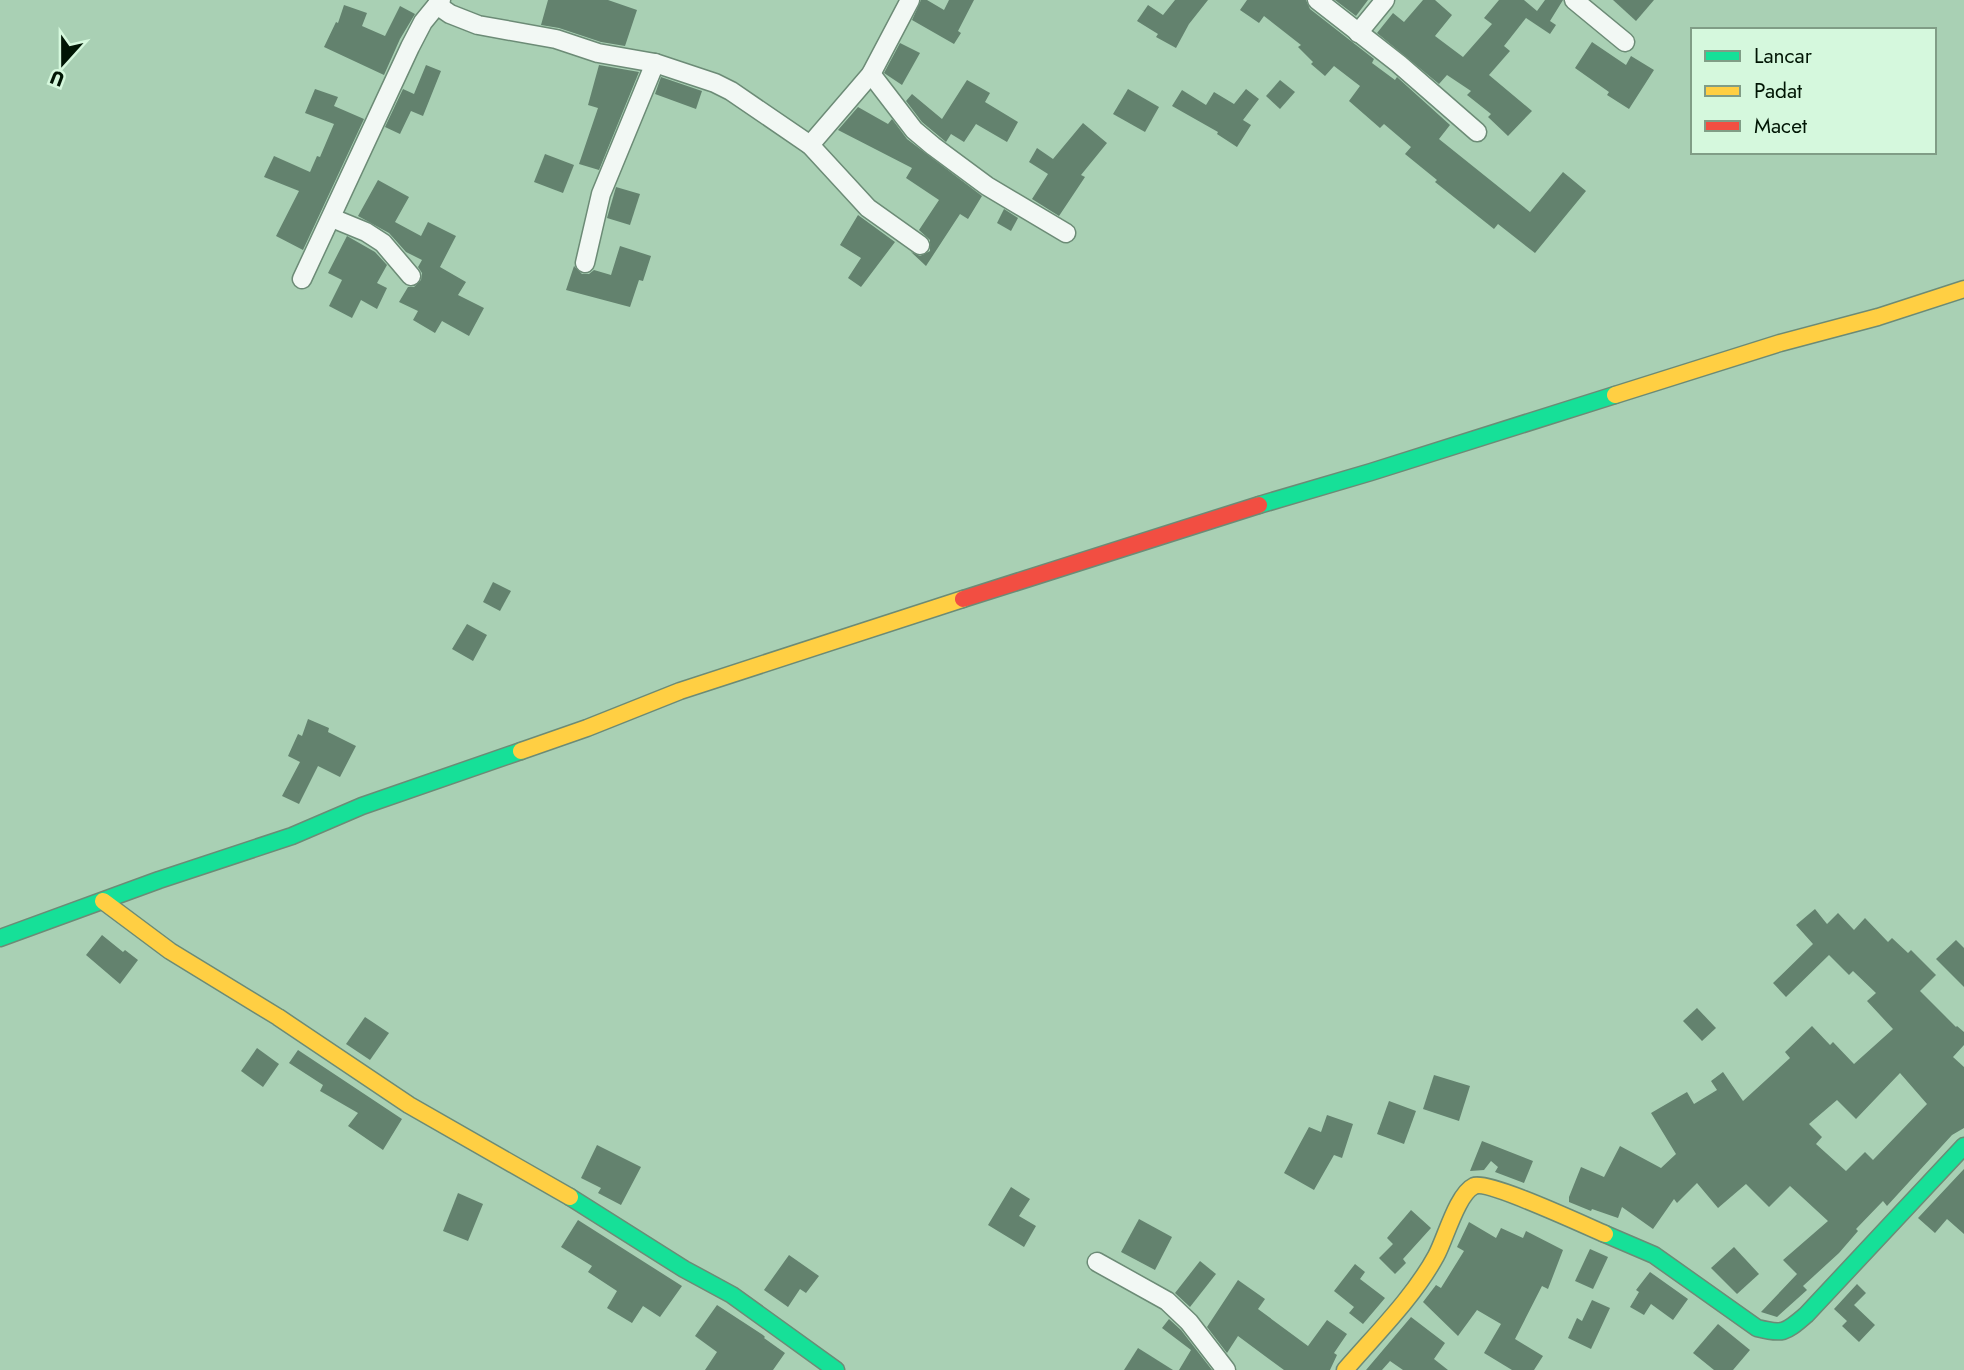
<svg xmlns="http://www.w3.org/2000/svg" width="1964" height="1370" font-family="Jost,sans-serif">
<rect width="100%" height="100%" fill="#a9d0b4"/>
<g fill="#63826e" fill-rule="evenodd">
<polygon points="548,0 608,0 637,10 625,46 601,42 559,28 541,25"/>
<polygon points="921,0 927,0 944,10 949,0 974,0 958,31 961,33 954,44 912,20"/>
<polygon points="1175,0 1208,0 1189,24 1176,48 1156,37 1158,34 1137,21 1148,5 1163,15"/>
<polygon points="1247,0 1306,0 1310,9 1374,59 1372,63 1395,80 1397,77 1450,125 1439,139 1530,212 1563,172 1586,191 1535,253 1498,224 1494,229 1435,182 1437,180 1405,154 1411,147 1384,124 1380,128 1349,101 1360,86 1334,66 1325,76 1311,64 1313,62 1298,47 1301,45 1264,16 1259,23 1240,10"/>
<polygon points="1335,0 1368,0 1356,16"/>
<polygon points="1423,0 1435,0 1452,15 1435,36 1463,57 1492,24 1484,18 1499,0 1524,0 1537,11 1545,0 1563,0 1550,21 1556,25 1550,34 1526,18 1504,46 1510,51 1489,75 1532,111 1508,136 1488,117 1491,114 1467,95 1471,91 1447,75 1439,84 1377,33 1393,13 1404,22"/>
<polygon points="1613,0 1654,0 1636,21"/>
<polygon points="344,5 367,13 362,26 385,36 400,6 415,14 400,39 384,75 324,47 336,22 338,23"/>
<polygon points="1592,42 1626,65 1631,56 1654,70 1629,109 1607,95 1609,92 1575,68"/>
<polygon points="900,43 920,53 902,85 884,73"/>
<polygon points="426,65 441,71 423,116 411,111 400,134 385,127 403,89 414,94"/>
<polygon points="599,65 639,72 599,170 579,164 598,108 588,105"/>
<polygon points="661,77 702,91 696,109 655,94"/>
<polygon points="967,80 990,93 985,102 1018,122 1007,142 976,124 964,142 951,134 946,142 922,122 906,101 912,94 942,119"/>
<polygon points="1280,80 1295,92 1280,109 1266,96"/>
<polygon points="315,89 338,97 334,106 364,119 303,250 276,236 299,191 264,177 274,156 310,172 317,156 320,157 334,124 305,113"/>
<polygon points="1128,89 1159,107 1145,132 1113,114"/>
<polygon points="1246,89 1259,99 1243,120 1251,125 1237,147 1217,134 1218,132 1172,106 1182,90 1206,105 1214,92 1234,104"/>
<polygon points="858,107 888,124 892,119 907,139 982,196 968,219 960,214 926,266 911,252 920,256 930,251 930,240 919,230 939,200 906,178 912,168 838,130"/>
<polygon points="1083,123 1107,143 1081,175 1085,177 1059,216 1032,199 1048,174 1029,162 1037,148 1053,159"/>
<polygon points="545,154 574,165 563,193 534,182"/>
<polygon points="378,180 409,197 395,222 421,236 428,222 456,236 440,267 466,282 458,295 484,308 469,336 442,321 435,333 413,320 418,311 399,302 408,287 414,287 421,280 422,273 418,267 422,260 406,252 389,233 358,216"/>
<polygon points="616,187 640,194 630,225 607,218"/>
<polygon points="1004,209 1018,218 1011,231 997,223"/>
<polygon points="858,215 895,242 861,287 848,278 861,258 840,245"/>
<polygon points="347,236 375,252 387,265 377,283 387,288 377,309 361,300 352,318 329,306 342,280 328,273"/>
<polygon points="620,246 651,256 643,281 639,280 630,307 566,290 574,266 582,274 589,274 594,270 611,275"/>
<polygon points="493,582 511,591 500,611 483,602"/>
<polygon points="467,624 487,635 473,661 452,649"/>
<polygon points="308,719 329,728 328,732 356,746 340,777 318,766 299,804 282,796 300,762 288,756 298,734 302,736"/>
<path d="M1815,909L1827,924L1838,913L1854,930L1865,918L1888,942L1892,938L1908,953L1911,950L1936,975L1920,991L1956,1027L1957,1026L1964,1032V1045L1953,1057L1964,1067V1128L1952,1135L1887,1206L1883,1201L1856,1229L1858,1231L1839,1253L1803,1286L1807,1290L1777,1317L1761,1312L1797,1274L1783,1260L1828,1221L1790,1186L1769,1207L1746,1184L1718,1208L1697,1183L1677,1203L1674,1199L1653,1229L1622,1207L1618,1218L1592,1209L1591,1211L1569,1202V1197L1581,1167L1604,1177L1620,1146L1661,1168L1676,1154L1651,1113L1687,1092L1694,1104L1717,1090L1711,1081L1723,1072L1743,1101L1790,1058L1785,1052L1812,1026L1830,1045L1833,1042L1854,1064L1893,1029L1867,1001L1876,993L1853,971L1849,975L1829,955L1786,997L1773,983L1813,944L1796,925ZM1900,1073L1927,1104L1873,1160L1865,1152L1846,1171L1816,1144L1822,1137L1809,1124L1837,1100L1856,1119Z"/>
<polygon points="102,935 123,952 125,950 138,960 120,984 86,955"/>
<polygon points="1956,940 1964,948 1964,987 1936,959"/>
<polygon points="1697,1008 1716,1028 1702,1041 1683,1021"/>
<polygon points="365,1017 389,1033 370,1060 346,1044"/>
<polygon points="257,1048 279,1064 263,1087 241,1071"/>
<polygon points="298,1050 402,1119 383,1150 348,1126 358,1113 320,1091 323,1085 289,1063"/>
<polygon points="1434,1075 1470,1086 1459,1121 1423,1109"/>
<polygon points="1389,1101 1416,1111 1404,1144 1377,1134"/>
<polygon points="1327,1115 1353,1124 1342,1158 1334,1155 1314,1190 1284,1173 1309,1127 1321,1132"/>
<polygon points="1482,1141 1533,1161 1524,1183 1495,1172 1498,1167 1491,1161 1484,1170 1470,1171"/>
<polygon points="597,1145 641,1167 621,1205 598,1193 601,1188 581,1178"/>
<polygon points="1964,1169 1964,1234 1947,1219 1935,1233 1918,1218"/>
<polygon points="1011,1187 1030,1199 1019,1216 1036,1226 1024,1247 988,1225"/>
<polygon points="458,1193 483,1204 468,1241 443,1231"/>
<polygon points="1411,1210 1431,1228 1403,1259 1406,1263 1395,1274 1379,1258 1393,1244 1387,1238"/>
<polygon points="1139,1219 1172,1237 1155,1270 1121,1252"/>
<polygon points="578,1220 682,1286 660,1317 643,1306 632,1323 607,1308 617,1291 588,1272 592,1266 561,1247"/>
<polygon points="1469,1222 1496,1238 1501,1228 1523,1238 1526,1231 1563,1250 1548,1289 1542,1286 1515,1339 1543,1356 1534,1370 1512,1370 1484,1353 1501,1324 1477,1310 1458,1336 1423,1302 1436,1285 1441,1288 1464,1251 1457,1247"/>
<polygon points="1734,1247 1759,1274 1737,1294 1711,1268"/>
<polygon points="1590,1249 1608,1257 1593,1289 1575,1281"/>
<polygon points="789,1255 819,1276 806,1293 800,1289 788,1307 764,1290"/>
<polygon points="1200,1261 1216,1274 1190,1307 1175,1293"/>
<polygon points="1355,1264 1365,1272 1360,1279 1385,1298 1363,1324 1349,1313 1354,1307 1334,1291"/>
<polygon points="1650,1272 1688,1299 1673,1320 1651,1304 1644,1315 1630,1307 1639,1292 1636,1290"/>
<polygon points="1238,1280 1265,1299 1258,1309 1308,1346 1327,1320 1347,1334 1334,1353 1337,1355 1330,1370 1284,1370 1238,1336 1227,1353 1207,1327"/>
<polygon points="1857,1284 1866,1293 1854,1305 1875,1325 1859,1342 1842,1326 1847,1321 1834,1309"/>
<polygon points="1592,1300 1610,1308 1591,1349 1568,1338 1577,1318 1582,1321"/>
<polygon points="717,1305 763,1335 765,1337 764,1338 785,1353 773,1370 705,1370 717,1352 695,1336"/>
<polygon points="1411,1317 1445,1343 1434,1359 1448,1370 1403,1370 1390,1361 1382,1370 1366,1370"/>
<polygon points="1169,1319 1181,1330 1212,1370 1179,1370 1191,1350 1162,1328"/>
<polygon points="1718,1324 1750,1350 1733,1370 1714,1370 1693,1353"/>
<polygon points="1138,1348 1173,1370 1124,1370"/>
</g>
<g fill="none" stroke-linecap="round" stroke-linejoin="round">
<g stroke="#6c8b76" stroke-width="21">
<g id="street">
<polyline points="1317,0 1399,64 1477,132"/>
<polyline points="1574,0 1625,42"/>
<polyline points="437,5 450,14 478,25 556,39 598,53 655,63 715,83 731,91 810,145 868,208 920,245"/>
<polyline points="1358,33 1385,0"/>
<polyline points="871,74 914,130 933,146 987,186 1066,233"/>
<polyline points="810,145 871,74 910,0"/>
<polyline points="332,218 366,232 383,243 411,276"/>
<polyline points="585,263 601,194 655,63"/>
<polyline points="302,279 410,47 423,22 441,0"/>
<polyline points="1097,1262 1167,1301 1189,1322 1226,1370"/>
</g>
</g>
<g stroke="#6c8b76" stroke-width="19">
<g id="fast">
<polyline points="1259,505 1371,472 1615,395"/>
<polyline points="0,938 159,880 292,836 362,806 521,751"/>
<polyline points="570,1197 684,1269 732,1295 836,1370"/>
<path d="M1605,1234L1654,1255L1757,1328C1784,1335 1786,1332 1806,1315L1964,1146"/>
</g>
</g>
<g stroke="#6c8b76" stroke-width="19">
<g id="slow">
<polyline points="1615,395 1780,343 1878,317 1964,289"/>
<polyline points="521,751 587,728 680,691 963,599"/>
<polyline points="103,901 170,951 278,1017 409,1105 570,1197"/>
<path d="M1345,1370C1376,1334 1413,1298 1436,1256C1445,1240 1457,1194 1474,1186C1488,1180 1586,1226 1605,1234"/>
</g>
</g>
<g stroke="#6c8b76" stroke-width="19">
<polyline id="jam" points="963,599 1259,505"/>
</g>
<use href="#street" stroke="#f2f8f4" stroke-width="18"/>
<use href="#fast" stroke="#16e098" stroke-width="16"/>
<use href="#slow" stroke="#ffcf43" stroke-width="16"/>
<use href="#jam" stroke="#f24e42" stroke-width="16"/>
</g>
<rect x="1691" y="28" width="245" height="126" fill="#d5f8dd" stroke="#809d86" stroke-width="2"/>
<rect x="1705" y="51" width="35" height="10" fill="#16e098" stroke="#809d86" stroke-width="2"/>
<text x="1754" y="63" font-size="21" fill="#001504">Lancar</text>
<rect x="1705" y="86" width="35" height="10" fill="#ffcf43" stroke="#809d86" stroke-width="2"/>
<text x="1754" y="98" font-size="21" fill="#001504">Padat</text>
<rect x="1705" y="121" width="35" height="10" fill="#f24e42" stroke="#809d86" stroke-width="2"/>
<text x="1754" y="133" font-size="21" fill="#001504">Macet</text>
<g transform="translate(63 63) rotate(201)" stroke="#d5f8dd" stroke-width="5" paint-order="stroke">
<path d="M0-5L12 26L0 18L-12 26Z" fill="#001504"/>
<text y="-10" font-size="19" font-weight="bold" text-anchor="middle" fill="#001504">U</text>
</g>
</svg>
